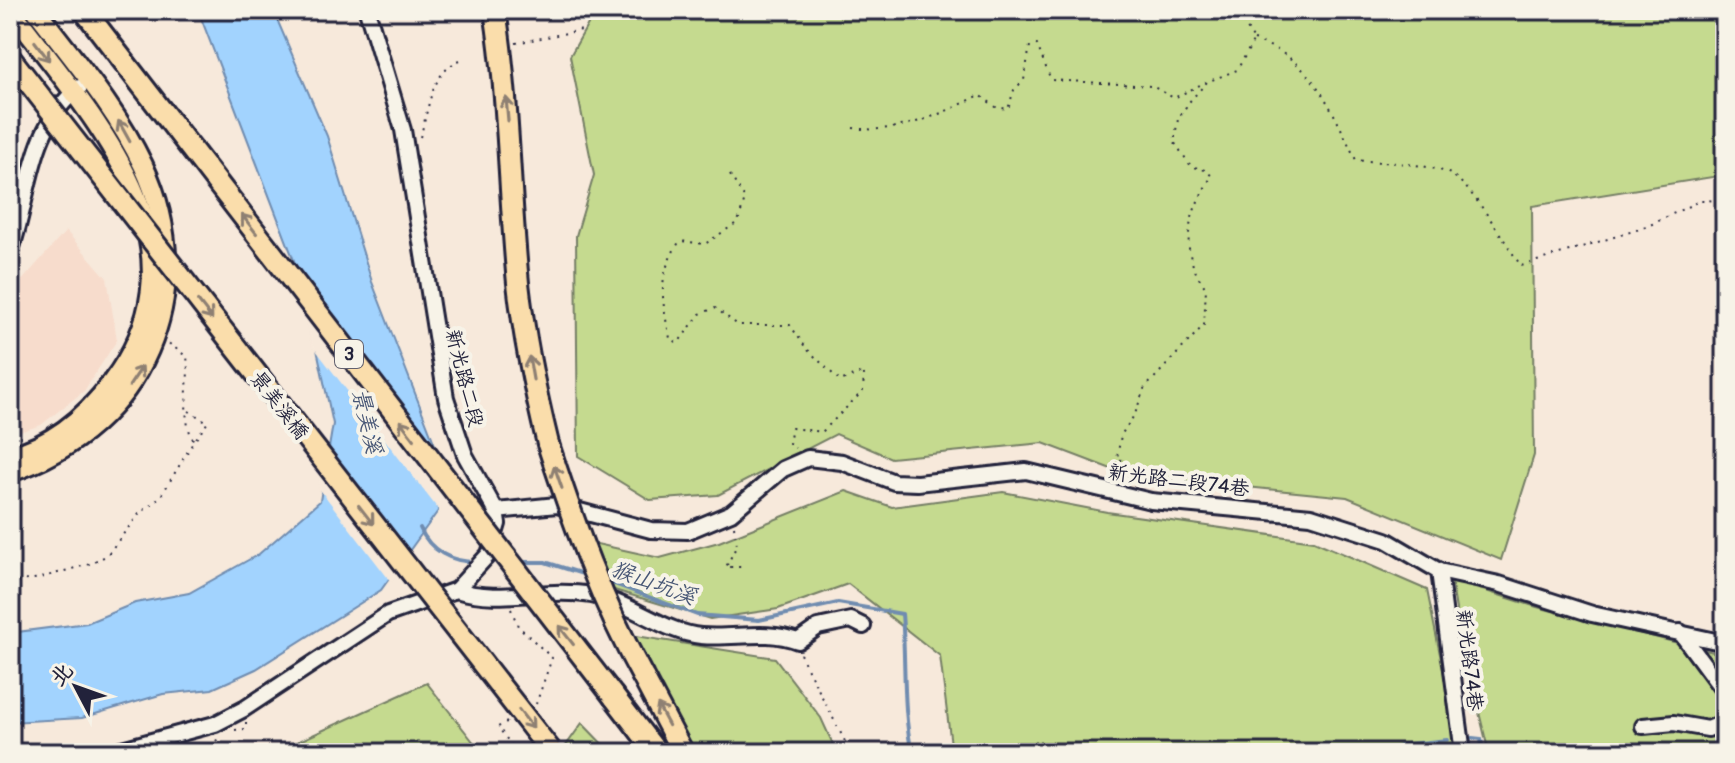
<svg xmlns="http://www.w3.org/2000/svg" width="1735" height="763" font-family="Pangolin,'LXGW WenKai TC',sans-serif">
<rect width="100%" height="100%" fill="#f7e9db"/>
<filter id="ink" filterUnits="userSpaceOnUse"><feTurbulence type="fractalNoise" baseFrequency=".0125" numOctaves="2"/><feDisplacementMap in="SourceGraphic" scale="16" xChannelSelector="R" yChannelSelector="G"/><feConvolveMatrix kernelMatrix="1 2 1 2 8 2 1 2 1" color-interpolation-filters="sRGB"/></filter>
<g filter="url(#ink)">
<polygon fill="#f7dccc" points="66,231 107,278 117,340 84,391 41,425 10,435 10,294"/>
<g fill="#c5da8f" stroke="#747e65" stroke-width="2">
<polygon points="596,10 1725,10 1725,175 1532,206 1534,455 1501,560 1347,497 1127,475 1043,443 891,458 836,434 718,495 650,500 578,456 576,236 594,175 570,56"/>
<polygon points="846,491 892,507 1003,492 1107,512 1314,541 1427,590 1460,753 952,753 940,656 848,584 778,609 710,619 591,583 579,540 660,558 719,542"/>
<polygon points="1451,580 1537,607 1725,655 1725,753 1489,753 1461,639"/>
<polygon points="611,632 775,658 821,718 837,753 683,753"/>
<polygon points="427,683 482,753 273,753"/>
<polygon points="582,723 608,750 610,753 566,753 563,750"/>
</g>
<polygon fill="#a2d3fe" stroke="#6f8cb0" stroke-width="2" points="198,10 273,10 327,136 372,282 435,445 438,511 381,590 256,669 212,689 163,694 82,718 10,722 10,633 87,623 135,603 189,593 259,554 320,501 333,424 303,284"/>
<g fill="#f7e9db">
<polygon points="299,285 439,457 441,513 312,345"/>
<polygon points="326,443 412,554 391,582 318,487"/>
</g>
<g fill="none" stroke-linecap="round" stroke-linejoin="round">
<g stroke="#6f8cb0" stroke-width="4">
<path d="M420,528C430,551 451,562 476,562"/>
<polyline points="521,562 545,562 586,575"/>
<path d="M606,581L697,615L759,620L838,603L902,614C906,660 902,708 912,753"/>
<polyline points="1472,738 1481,739 1483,753"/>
<polyline points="1383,753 1402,745 1447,740"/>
</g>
<g stroke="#22223b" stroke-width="20">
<g id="minor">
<path d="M10,253C31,195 27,128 80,87"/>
<polyline points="496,511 557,505 651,530 688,531 731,513 783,469 808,458 842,462 894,482 917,483 1026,471 1151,501 1311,516 1386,540 1439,571 1499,584 1592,614 1725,643"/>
<polyline points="1439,571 1463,753"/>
<path d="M456,590C501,604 545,587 591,595C629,601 665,633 701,636C735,639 765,629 798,641L818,627L851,620L863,626"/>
<polyline points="1680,632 1725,693"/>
<polyline points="1643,726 1674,723 1708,729 1725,722"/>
<polyline points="107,753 215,724 244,709 388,614 456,590 489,554 498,524 496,511 465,455 446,398 403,130 367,10"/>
</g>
</g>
<g stroke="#22223b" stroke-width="24">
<g id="major">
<path d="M10,456C53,445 86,417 112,382C216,244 93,119 11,10"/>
<path d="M10,472C143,429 203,292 143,165C116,108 74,60 36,10"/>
</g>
</g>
<g stroke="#22223b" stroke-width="26">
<g id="highway">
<path d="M495,10C509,100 509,192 518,283C524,337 535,391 548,444"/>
<polyline points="643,677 683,753"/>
<polyline points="614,697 657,753"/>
</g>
</g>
<g stroke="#22223b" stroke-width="2" stroke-dasharray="2 6" stroke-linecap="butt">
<path d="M1254,40C1313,59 1331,108 1356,160C1385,163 1420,162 1448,173C1470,182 1506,244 1521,266L1646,227L1701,200L1725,201"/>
<polyline points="516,43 582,30"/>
<path d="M853,128C897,135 942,114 980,95L996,107L1008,109L1014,90L1024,80L1030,46L1037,45L1051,80L1152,86L1174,98L1206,82"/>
<path d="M420,137C430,107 429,75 460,60"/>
<path d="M730,175L745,199L738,222L705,244L680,241C657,274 661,299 670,338L678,343L700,314L715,308L738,325H790L806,348L840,381L864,372L863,391L822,432L792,428L789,443L795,448"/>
<polyline points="189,411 208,422 195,440"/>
<path d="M1124,480L1128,463L1117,458L1121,435L1135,414L1144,389L1204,325L1206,288C1177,251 1188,213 1212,176L1205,170L1191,166L1174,142L1178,119L1189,102L1207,82L1237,70L1254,40L1236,10"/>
<polyline points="734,526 737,545 726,567 744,567"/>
<path d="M10,583L40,578L93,563L107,555L139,514L161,496L194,441C179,415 191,385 187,357L167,342"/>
<polyline points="511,609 518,626 552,658 536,704"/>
<polyline points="800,654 851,753"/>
<polyline points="507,722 498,727 517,753"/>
<polyline points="235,730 246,729 246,722"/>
<polyline points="195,753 219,739"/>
</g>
<use href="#minor" stroke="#f7f3e8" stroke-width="14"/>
<use href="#major" stroke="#faddab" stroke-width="18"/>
<use href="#highway" stroke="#faddab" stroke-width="20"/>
<g stroke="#22223b" stroke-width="26" stroke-linecap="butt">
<g id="highway-bridge">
<polyline points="84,10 614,697"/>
<polyline points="10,58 550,750"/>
<path d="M548,444C574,524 602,603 643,677"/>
</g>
</g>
<use href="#highway-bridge" stroke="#faddab" stroke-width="20"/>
</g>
<defs><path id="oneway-shaft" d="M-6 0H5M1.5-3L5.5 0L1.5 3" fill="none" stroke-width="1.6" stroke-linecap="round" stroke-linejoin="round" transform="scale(2)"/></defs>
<g stroke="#8e8073">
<use href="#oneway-shaft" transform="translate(42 51) rotate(53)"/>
<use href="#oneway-shaft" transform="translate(507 109) rotate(-95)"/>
<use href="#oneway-shaft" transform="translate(124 131) rotate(-119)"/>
<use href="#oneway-shaft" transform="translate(249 224) rotate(-128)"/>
<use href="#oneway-shaft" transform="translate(205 310) rotate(52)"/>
<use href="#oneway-shaft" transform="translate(531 368) rotate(-100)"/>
<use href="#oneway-shaft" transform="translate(136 376) rotate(-56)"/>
<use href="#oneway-shaft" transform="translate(407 430) rotate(-128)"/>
<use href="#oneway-shaft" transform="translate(558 477) rotate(-109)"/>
<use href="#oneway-shaft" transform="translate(366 515) rotate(52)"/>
<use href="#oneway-shaft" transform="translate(566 635) rotate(-128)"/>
<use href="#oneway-shaft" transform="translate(663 715) rotate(-118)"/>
<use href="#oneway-shaft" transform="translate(526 719) rotate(52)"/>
</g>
</g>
<g text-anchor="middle" stroke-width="8" stroke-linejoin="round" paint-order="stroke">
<rect fill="#f7f3e8" stroke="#62616f" stroke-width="2" x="335" y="340" width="28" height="28" rx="6"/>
<g font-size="18" font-weight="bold" fill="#22223b">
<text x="349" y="360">3</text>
</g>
<g font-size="20" fill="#22223b" stroke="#f7f3e8">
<text transform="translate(465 378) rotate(76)" y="7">新光路二段</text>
<text transform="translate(280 405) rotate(52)" y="7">景美溪橋</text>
<text transform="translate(1179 480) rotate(7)" y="7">新光路二段74巷</text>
<text transform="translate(1470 660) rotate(83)" y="7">新光路74巷</text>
</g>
<g font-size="22" font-style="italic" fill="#485776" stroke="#f7f3e8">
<text transform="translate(368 421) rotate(77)" y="8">景美溪</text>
<text transform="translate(654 582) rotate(20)" y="8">猴山坑溪</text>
</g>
</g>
<rect width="1735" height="763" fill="none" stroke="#f7f3e8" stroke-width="40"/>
<rect x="20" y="20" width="1695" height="723" fill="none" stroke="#22223b" stroke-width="3" filter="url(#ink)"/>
<g transform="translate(76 687) rotate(311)" stroke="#f7f3e8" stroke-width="6" paint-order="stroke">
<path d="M0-6L14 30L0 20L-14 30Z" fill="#22223b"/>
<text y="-12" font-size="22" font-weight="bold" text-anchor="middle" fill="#22223b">北</text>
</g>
</svg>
